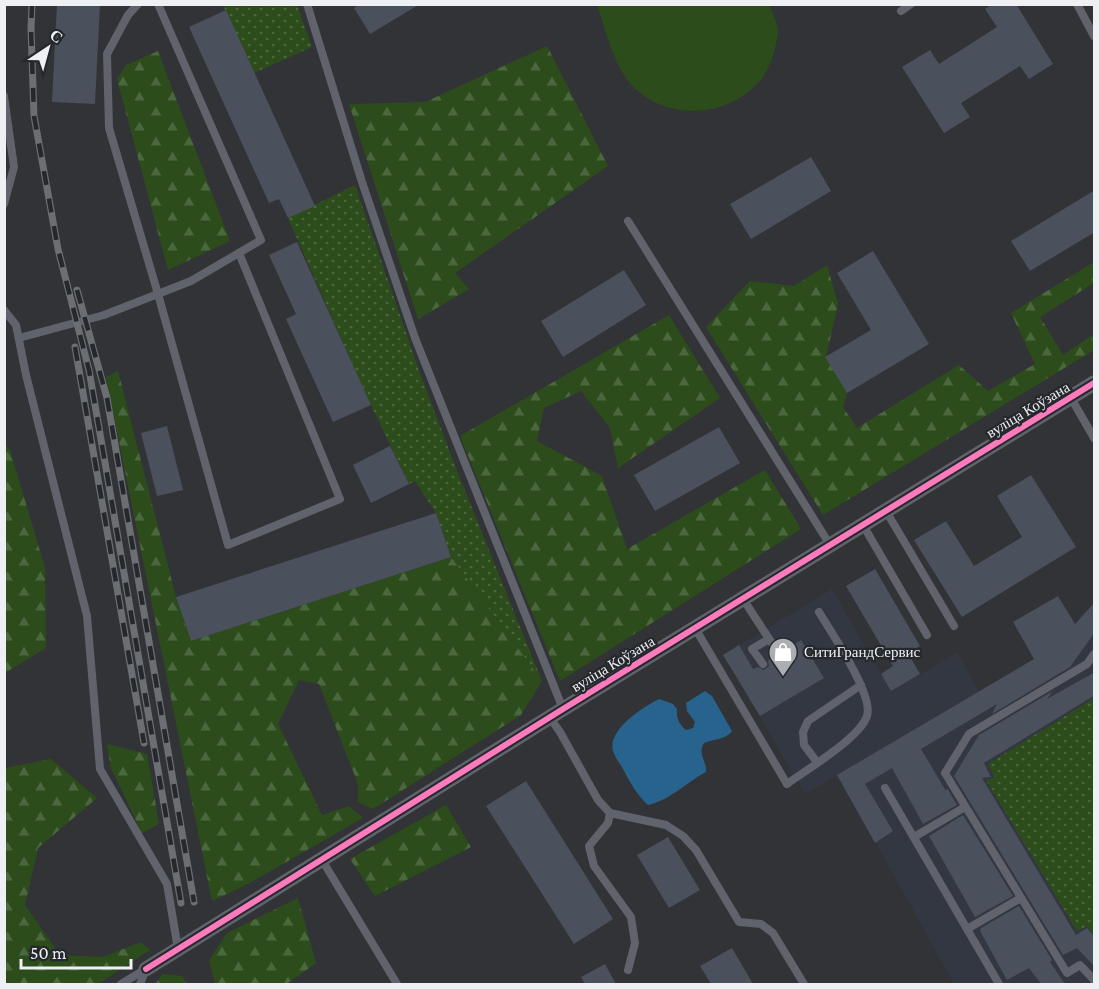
<svg xmlns="http://www.w3.org/2000/svg" width="1099" height="989" font-family="'Crimson Pro',serif">
<defs>
<pattern id="grass-dots" width="8" height="8" patternUnits="userSpaceOnUse" patternTransform="scale(1.5)"><rect width="8" height="8" fill="#2c4d1b"/><path d="M2 2h.1M6 6h.1" fill="none" stroke="#4b673d" stroke-width="1.8" stroke-linecap="round"/></pattern>
<pattern id="forest-firs" width="22" height="20" patternUnits="userSpaceOnUse" patternTransform="scale(1.5)"><rect width="22" height="20" fill="#2c4d1b"/><path d="M5 1l3.5 6h-7zM16 11l3.5 6h-7z" fill="#4b673d"/></pattern>
</defs>
<rect width="100%" height="100%" fill="#313336"/>
<polygon fill="#333742" points="832,589 891,691 957,653 979,691 1056,646 1087,610 1094,606 1094,984 1041,984 1039,982 1034,984 954,984 838,775 805,794 723,655"/>
<g fill="url(#grass-dots)">
<polygon points="223,5 297,5 312,47 254,73"/>
<polygon points="355,185 421,376 459,476 542,681 451,557 436,513 415,481 409,484 367,397 288,218"/>
<polygon points="1094,698 1094,935 1087,926 1077,931 986,780 995,778 988,764"/>
</g>
<g fill="url(#forest-firs)">
<polygon points="547,46 608,166 455,273 469,289 418,319 349,104 425,102"/>
<polygon points="158,51 230,241 168,270 117,79 126,65"/>
<polygon points="1094,262 1094,283 1040,317 1063,355 1094,334 1094,350 823,515 706,327 750,281 794,286 827,265 838,304 826,357 847,393 843,407 857,428 959,365 988,391 1035,364 1011,313"/>
<polygon points="669,315 720,398 618,468 610,428 581,391 544,408 537,441 602,476 627,549 765,470 801,529 560,681 460,436"/>
<polygon points="118,371 176,597 191,641 451,557 542,681 521,715 373,809 358,802 358,784 319,684 299,680 278,724 322,815 349,806 363,818 246,885 212,901 106,377"/>
<polygon points="4,444 10,450 45,568 46,648 5,673"/>
<polygon points="107,744 147,754 159,824 142,833 111,768"/>
<polygon points="51,759 97,798 38,848 25,905 60,955 103,957 141,942 150,950 98,984 5,984 5,768"/>
<polygon points="446,805 471,847 375,896 350,859"/>
<polygon points="298,898 316,963 287,984 215,984 209,960 227,933"/>
<polygon points="163,974 182,976 187,984 155,984"/>
</g>
<path fill="#2c4d1b" d="M597,5H769C772,12 778,23 778,30C777,47 770,70 759,82C729,116 672,121 638,91C614,71 607,33 597,5Z"/>
<path fill="#27638c" d="M705,691L712,696L732,731C726,740 713,739 704,743C697,754 707,761 706,772C687,782 670,800 648,805C637,795 631,784 624,771C621,765 615,758 613,751C607,730 643,707 659,699L673,704L677,709C676,718 679,724 686,730L693,728L695,722L687,711L686,703Z"/>
<g fill="#4a505c">
<polygon points="57,4 100,4 95,104 52,102"/>
<polygon points="360,4 420,4 370,34 354,8"/>
<polygon points="992,4 1016,4 1053,64 1029,79 1020,66 961,103 970,117 944,133 902,67 930,50 939,64 997,27 985,9"/>
<polygon points="226,10 315,206 288,218 279,199 269,203 189,27"/>
<polygon points="811,157 831,191 751,239 730,204"/>
<polygon points="1095,190 1095,232 1030,271 1011,241"/>
<polygon points="297,242 371,405 333,422 286,319 296,314 269,255"/>
<polygon points="873,251 929,344 847,393 825,357 871,330 837,273"/>
<polygon points="624,270 646,305 563,357 541,321"/>
<polygon points="167,426 183,490 157,496 141,433"/>
<polygon points="719,427 740,463 655,511 634,475"/>
<polygon points="390,446 409,484 371,503 353,465"/>
<polygon points="1031,475 1076,547 962,617 914,540 946,521 974,566 1022,537 997,496"/>
<polygon points="436,513 451,557 191,641 176,597"/>
<polygon points="875,569 920,646 908,653 920,674 891,691 881,674 893,666 846,586"/>
<polygon points="1058,596 1075,624 1095,602 1095,632 1070,667 992,714 997,704 921,749 946,791 947,788 957,805 923,824 892,768 865,784 893,831 875,843 837,775 1034,659 1013,622"/>
<polygon points="801,640 824,678 760,716 723,655 739,645 753,669 758,667 764,670 769,666 768,660 774,657 777,660 782,659 785,656 784,651"/>
<polygon points="1095,672 1095,695 984,763 991,777 982,778 1076,935 1087,928 1095,937 1095,967 1077,948 1063,955 954,776 979,735 1053,691 1047,699"/>
<polygon points="526,781 613,919 574,944 486,806"/>
<polygon points="963,815 1013,896 975,917 929,836"/>
<polygon points="668,837 700,890 669,908 637,855"/>
<polygon points="1019,906 1052,960 1050,962 1065,984 1041,984 1029,968 1007,980 980,931 981,928"/>
<polygon points="732,948 753,984 711,984 700,966"/>
<polygon points="605,964 616,984 585,984 581,977"/>
</g>
<g fill="none" stroke-linecap="round" stroke-linejoin="round">
<g stroke="#60636b" stroke-width="8">
<polyline points="138,4 128,15 107,54 109,128 158,294 228,545 340,499 239,253"/>
<polyline points="307,4 362,182 415,338 563,709"/>
<polyline points="1077,4 1094,36"/>
<polyline points="901,11 911,4"/>
<polyline points="4,96 14,167 4,204"/>
<polyline points="628,221 830,545"/>
<polyline points="4,310 16,325 26,375 87,616 100,769 167,884 178,949"/>
<polyline points="19,338 104,315 191,281 261,240 158,4"/>
<polyline points="1071,398 1094,438"/>
<polyline points="886,511 954,626"/>
<polyline points="863,525 927,635"/>
<polyline points="743,599 779,654"/>
<path d="M695,628L787,784C806,770 860,738 867,716C874,695 831,632 819,612"/>
<polyline points="1094,654 1087,664 969,734 945,773 1067,973 1080,965 1094,980"/>
<polyline points="763,664 752,649 769,639"/>
<polyline points="550,718 560,732 598,800 610,813 666,825 683,836 696,850 739,922 761,924 773,933 804,984"/>
<polyline points="817,762 804,745 803,732 808,721 861,685"/>
<polyline points="885,788 967,929"/>
<polyline points="610,813 608,823 589,846 594,866 631,917 635,943 628,970"/>
<polyline points="914,837 965,807"/>
<polyline points="322,860 397,984"/>
<polyline points="121,984 146,969"/>
<polyline points="140,984 146,969"/>
<polyline points="999,984 967,929 1021,898"/>
</g>
<polyline stroke="#60636b" stroke-width="15" points="146,969 563,709 1094,383"/>
<g stroke="#6b6e73" stroke-width="7">
<g id="rail">
<polyline points="32,4 31,29 34,116 58,249 89,370 181,903"/>
<polyline points="77,290 107,398 194,902"/>
<polyline points="75,347 144,743"/>
</g>
</g>
<use href="#rail" stroke="#25282d" stroke-width="4.5" stroke-dasharray="14" stroke-linecap="butt"/>
<g stroke="#25282d" stroke-width="10">
<polyline id="cycleway" points="146,969 563,709 1094,383"/>
</g>
<use href="#cycleway" stroke="#fd7abc" stroke-width="6"/>
</g>
<defs>
<g id="shop-pin" transform="scale(1.5)"><path d="M0 17L-7.5 6A9.5 9.5 0 1 1 7.5 6Z" fill="#acaeb2" stroke="#25282d"/><path d="M-5-2.5h2.3a2.7 3.5 0 0 1 5.4 0H5L5.5 6h-11ZM-1.5-2.5h3a1.5 2.3 0 0 0-3 0Z" fill="#fff"/></g>
</defs>
<g fill-rule="evenodd">
<use href="#shop-pin" x="783" y="652"/>
</g>
<g text-anchor="middle" stroke-width="4.5" stroke-linejoin="round" paint-order="stroke">
<g font-size="15" fill="#eef0f4" stroke="#25282d">
<text transform="translate(1028 410) rotate(-31)" y="5">вуліца Коўзана</text>
<text transform="translate(613 664) rotate(-31)" y="5">вуліца Коўзана</text>
</g>
<g font-size="15" fill="#eef0f4" stroke="#25282d" text-anchor="start">
<text x="804" y="657">СитиГрандСервис</text>
</g>
</g>
<rect width="1099" height="989" fill="none" stroke="#eef0f4" stroke-width="12"/>
<g transform="translate(48 48) rotate(36)" stroke="#25282d" stroke-width="4.5" paint-order="stroke">
<path d="M0-4.5L10 22L0 15L-10 22Z" fill="#eef0f4"/>
<text y="-9" font-size="16" font-weight="bold" text-anchor="middle" fill="#eef0f4">С</text>
</g>
<path d="M21 959v9h110v-9" fill="none" stroke="#eef0f4" stroke-width="3"/>
<text x="30" y="959" font-size="18" fill="#eef0f4" stroke="#25282d" stroke-width="4.5" paint-order="stroke">50 m</text>
</svg>
